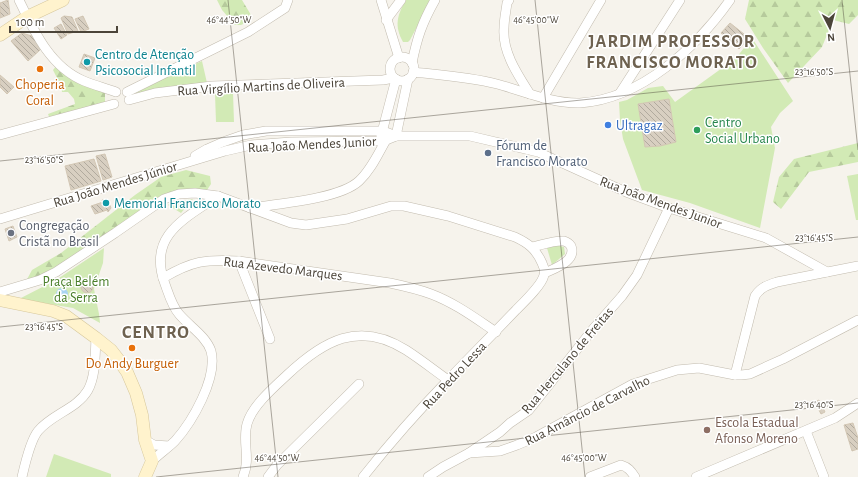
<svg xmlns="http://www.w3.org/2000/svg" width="858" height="477" font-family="'Alegreya Sans',sans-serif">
<defs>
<pattern id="forest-firs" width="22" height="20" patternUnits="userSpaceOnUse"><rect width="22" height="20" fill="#d2eab5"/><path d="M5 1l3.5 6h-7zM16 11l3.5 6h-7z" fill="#b6ca9c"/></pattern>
<pattern id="water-ripples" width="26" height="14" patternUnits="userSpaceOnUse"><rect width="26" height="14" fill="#a9d4f2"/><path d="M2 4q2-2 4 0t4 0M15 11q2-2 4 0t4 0" fill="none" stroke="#8caec5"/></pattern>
<pattern id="building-back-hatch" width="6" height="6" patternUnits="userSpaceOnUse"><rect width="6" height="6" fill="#d8cfc1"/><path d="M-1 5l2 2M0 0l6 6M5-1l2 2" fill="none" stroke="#b1aa9e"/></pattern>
</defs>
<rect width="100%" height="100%" fill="#f6f3ec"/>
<g fill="#d2eab5">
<path d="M406,0H431L410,40L408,42H403C394,26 397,15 406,0Z"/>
<polygon points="752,38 793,101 780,113 771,127 775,148 760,228 690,203 642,190 623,139 620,120 619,102 627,100 648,88 663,86 675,102 736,58"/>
<polygon points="202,61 207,83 136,93 136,91 137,89"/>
<polygon points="233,93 234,122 216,122 215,94"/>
<polygon points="858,174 858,220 856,220 847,176"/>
<polygon points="193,199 181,213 168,205 172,202"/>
<polygon points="557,245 564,247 565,254 552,265 547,248"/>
<polygon points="104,248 103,263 94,289 99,314 100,323 73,308 19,299 56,280"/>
<polygon points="54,454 111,474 111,477 46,477"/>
</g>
<g fill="url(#forest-firs)">
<polygon points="217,0 242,0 251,15 249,21 241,25 235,25 222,10"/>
<polygon points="749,0 858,0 858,15 849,24 833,20 822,47 788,83 763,48 745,19"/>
<polygon points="57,65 105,93 105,103 50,119 48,114 75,104 74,99 68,92 62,92 61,86 53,70"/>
<polygon points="858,143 858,162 809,172 781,209 773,202 779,177 794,159"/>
<polygon points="186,170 210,176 211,184 207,190 188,189 50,271 25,283 32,270 61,253 135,195 161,177"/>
</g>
<circle fill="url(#water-ripples)" cx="62" cy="294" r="6"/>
<g fill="url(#building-back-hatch)" stroke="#d3c7b4">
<polygon points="8,0 10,14 0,18 0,3"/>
<polygon points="64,16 72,17 78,31 68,34 61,18"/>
<polygon points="83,16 89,29 81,32 75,19"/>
<polygon points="730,23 749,38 739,49 721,33"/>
<polygon points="61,24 67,35 61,39 54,28"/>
<polygon points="22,33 35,37 41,49 28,61 11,41"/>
<polygon points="84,54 95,58 90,71 79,67"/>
<polygon points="0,75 14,87 7,94 0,87"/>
<polygon points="669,99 676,142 660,146 645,147 638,104"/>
<polygon points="105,154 112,177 103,180 96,156"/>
<polygon points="94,159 101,181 71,190 65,166"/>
<polygon points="107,199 111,208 108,212 107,210 95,214 91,206 103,202 102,200"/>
<polygon points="13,226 17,237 9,241 5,229"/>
<circle cx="87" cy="287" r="6"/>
<polygon points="819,400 825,412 821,414 815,402"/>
<polygon points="853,423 858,438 858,449 852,451 844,425"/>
</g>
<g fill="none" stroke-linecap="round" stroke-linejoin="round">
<g stroke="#c2bbae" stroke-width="10">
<g id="street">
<path d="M19,0C34,31 50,67 84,81C94,85 105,88 116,92"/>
<polyline points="381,0 399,58"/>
<path d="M509,0L507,3C506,11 504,20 504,28C502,52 518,75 530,94"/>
<polyline points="386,20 401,0"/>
<circle cx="402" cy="69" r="12"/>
<path d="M412,63C417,38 422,23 435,0"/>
<path d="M413,72C441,75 470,77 497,84C523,91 553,104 580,103C641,99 697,47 730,0"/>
<polyline points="127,92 248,32 285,8 288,0"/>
<polyline points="620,93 680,0"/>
<polyline points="543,98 601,0"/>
<polyline points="129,100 155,93 212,86 383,80 394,78"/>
<polyline points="0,135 114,104"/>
<polyline points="381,136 396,79"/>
<polyline points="396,136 408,79"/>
<polyline points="195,156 207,149 223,142 243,135 266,131 383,131 396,136"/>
<path d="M250,208C277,204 340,199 359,181C371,170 378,154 386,140"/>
<polyline points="0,219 225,151 251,145 291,142 378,141 386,140 396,136 470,136 538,152 626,192 669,208 766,238 827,272"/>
<path d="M532,247C542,245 554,240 564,241C567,242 569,243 571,246C577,261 555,268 545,273"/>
<polyline points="239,261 270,339"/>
<path d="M163,278C192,261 205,259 239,261L390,283C404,286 418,289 431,294C455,303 475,318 496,332"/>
<path d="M0,292L40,280L56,272L115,233L164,199L179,194L195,193L218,196L291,223L306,225L347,219L391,206H404L448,216L515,237C528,243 536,249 542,263C544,267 545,271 544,275C542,285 524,302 516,310C494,333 471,356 449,379C419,410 389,444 363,477"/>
<path d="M735,375L755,296C761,287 768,285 777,282L858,266"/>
<polyline points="806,431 824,477"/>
<polyline points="145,440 154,445 169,446"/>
<polyline points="469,453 500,451 517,445 536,437 633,384 677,370 699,368 735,375 741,375 750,374 783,359 858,320"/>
<path d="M152,461C159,454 168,448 175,441C192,422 218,378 211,351C206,336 189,326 179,314C172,306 169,295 165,284C147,236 184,219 218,196"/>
<path d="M22,477C25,464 30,441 38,431C52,414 77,409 88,390C96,375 95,354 96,338"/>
<path d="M243,477C251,458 242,442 247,424C252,406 274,387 287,375C323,341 359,320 406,350C420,359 434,370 448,380"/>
<polyline points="268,477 277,465 359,384"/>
<polyline points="428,477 443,467 469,453 500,432 510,423 529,410 593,329 622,296 637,275 669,208"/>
<path d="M590,477L621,465C628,467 631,471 635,477"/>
<polyline points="696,477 835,418 858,403"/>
</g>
</g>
<g stroke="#d6c79b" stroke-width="13">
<g id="secondary">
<polyline points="0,35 27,17 63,0"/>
<polyline points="0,300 53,311 66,316 96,338 111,350 118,359 127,372 136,393 142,415 145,440 152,461 145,477"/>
</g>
</g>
<use href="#street" stroke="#fff" stroke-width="9"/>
<use href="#secondary" stroke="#fff3cd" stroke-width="12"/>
</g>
<path fill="none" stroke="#4b4439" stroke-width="1" stroke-opacity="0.45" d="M228,0L278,477M535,0L585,477M842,0L858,150M0,161L858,71M0,327L858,237M156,477L858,403"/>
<g fill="#0f9aa8" stroke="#fff" stroke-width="1.5">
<circle cx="87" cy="62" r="4"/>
<circle cx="106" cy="203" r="4"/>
</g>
<g fill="#e8710a" stroke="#fff" stroke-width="1.5">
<circle cx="40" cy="69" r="4"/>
<circle cx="132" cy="348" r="4"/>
</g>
<circle fill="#3f7fe0" stroke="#fff" stroke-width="1.5" cx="608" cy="125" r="4"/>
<circle fill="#2e9e5b" stroke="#fff" stroke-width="1.5" cx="697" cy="130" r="4"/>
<circle fill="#5c6f8a" stroke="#fff" stroke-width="1.5" cx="488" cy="153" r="4"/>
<circle fill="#6b7280" stroke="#fff" stroke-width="1.5" cx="11" cy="233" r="4"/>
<circle fill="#8d6e63" stroke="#fff" stroke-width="1.5" cx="707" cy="430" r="4"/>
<g text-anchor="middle" stroke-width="3" stroke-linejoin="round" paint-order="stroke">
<g font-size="14" fill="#0d838f" stroke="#fff" text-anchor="start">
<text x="95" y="59">Centro de Atenção<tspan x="95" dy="16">Psicosocial Infantil</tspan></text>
<text x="114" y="208">Memorial Francisco Morato</text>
</g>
<g font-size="14" fill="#c56008" stroke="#fff">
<text x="40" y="89">Choperia<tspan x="40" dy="16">Coral</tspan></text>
<text x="132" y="368">Do Andy Burguer</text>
</g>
<g font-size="14" fill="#4b4439" stroke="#fff">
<text transform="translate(261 86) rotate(-3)" y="5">Rua Virgílio Martins de Oliveira</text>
<text transform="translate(312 144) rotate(-3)" y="5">Rua João Mendes Junior</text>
<text transform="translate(115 184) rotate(-17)" y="5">Rua João Mendes Júnior</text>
<text transform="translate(661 202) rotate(20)" y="5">Rua João Mendes Junior</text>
<text transform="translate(283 268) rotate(7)" y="5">Rua Azevedo Marques</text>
<text transform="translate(567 360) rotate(-50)" y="5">Rua Herculano de Freitas</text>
<text transform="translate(454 375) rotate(-47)" y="5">Rua Pedro Lessa</text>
<text transform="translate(587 410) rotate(-27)" y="5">Rua Amâncio de Carvalho</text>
</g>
<g font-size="14" fill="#27864d" stroke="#fff" text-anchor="start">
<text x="705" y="127">Centro<tspan x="705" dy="16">Social Urbano</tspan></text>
</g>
<g font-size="14" fill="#366cbe" stroke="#fff" text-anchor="start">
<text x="616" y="130">Ultragaz</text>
</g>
<g font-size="14" fill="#4e5e75" stroke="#fff" text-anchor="start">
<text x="496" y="150">Fórum de<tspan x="496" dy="16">Francisco Morato</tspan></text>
</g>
<g font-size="14" fill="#5b616d" stroke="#fff" text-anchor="start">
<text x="19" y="230">Congregação<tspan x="19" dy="16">Cristã no Brasil</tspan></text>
</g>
<g font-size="14" fill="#4a7f2a" stroke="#fff">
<text x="76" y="286">Praça Belém<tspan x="76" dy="16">da Serra</tspan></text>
</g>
<g font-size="14" fill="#785e54" stroke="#fff" text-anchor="start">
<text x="715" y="427">Escola Estadual<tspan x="715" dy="16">Afonso Moreno</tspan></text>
</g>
<g font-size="18" font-weight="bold" letter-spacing="1" fill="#6e6250" stroke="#fff">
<text x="672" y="47">JARDIM PROFESSOR<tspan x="672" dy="21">FRANCISCO MORATO</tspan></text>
<text x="156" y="338">CENTRO</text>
</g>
</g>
<g font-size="10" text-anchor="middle" fill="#4b4439" stroke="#fff" stroke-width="3" stroke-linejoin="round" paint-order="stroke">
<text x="229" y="23">46°44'50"W</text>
<text x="536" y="23">46°45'00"W</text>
<text x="814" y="75">23°16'50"S</text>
<text x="44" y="163">23°16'50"S</text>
<text x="814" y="241">23°16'45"S</text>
<text x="44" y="330">23°16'45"S</text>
<text x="814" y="408">23°16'40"S</text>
<text x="277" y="461">46°44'50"W</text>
<text x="584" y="461">46°45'00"W</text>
</g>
<g transform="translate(830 28) rotate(174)" stroke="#ffffff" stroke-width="3" paint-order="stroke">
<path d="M0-3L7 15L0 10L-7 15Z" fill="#4b4439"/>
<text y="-6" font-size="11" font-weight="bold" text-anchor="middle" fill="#4b4439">N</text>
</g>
<path d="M10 26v6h107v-6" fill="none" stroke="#4b4439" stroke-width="2"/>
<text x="16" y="26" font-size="12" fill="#4b4439" stroke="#ffffff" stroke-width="3" paint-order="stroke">100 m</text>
</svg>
